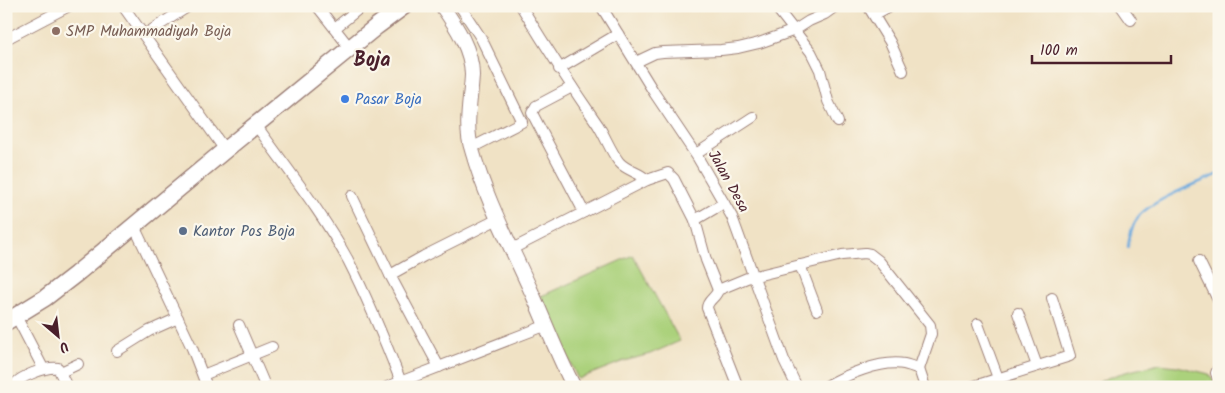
<svg xmlns="http://www.w3.org/2000/svg" width="1225" height="393" font-family="Kalam,sans-serif">
<rect width="100%" height="100%" fill="#fbf7ec"/>
<filter id="ink" filterUnits="userSpaceOnUse"><feTurbulence type="fractalNoise" baseFrequency=".02" numOctaves="2"/><feDisplacementMap in="SourceGraphic" scale="10" xChannelSelector="R" yChannelSelector="G"/><feConvolveMatrix kernelMatrix="1 2 1 2 8 2 1 2 1" color-interpolation-filters="sRGB"/></filter>
<filter id="wash" filterUnits="userSpaceOnUse"><feTurbulence type="fractalNoise" baseFrequency=".0096" numOctaves="4" result="noise"/><feDisplacementMap in="SourceGraphic" scale="20" xChannelSelector="R" yChannelSelector="G"/><feGaussianBlur stdDeviation="1.12" result="paint"/><feColorMatrix in="noise" values="0 0 0 0 0 0 0 0 0 0 0 0 0 0 0 0 0 1.4 0 .05"/><feComposite in="paint" operator="in"/></filter>
<g filter="url(#wash)">
<rect width="100%" height="100%" fill="#f0e2c5"/>
<g fill="#abd17b" stroke="#7a7853">
<polygon points="633,255 680,341 650,354 624,361 578,379 539,297"/>
<path d="M1159,364L1177,366L1209,374L1217,387H1095C1100,375 1146,368 1159,364Z"/>
</g>
<g fill="none" stroke-linecap="round" stroke-linejoin="round">
<path stroke="#6cabdf" stroke-width="2.5" d="M1128,247C1129,236 1132,226 1138,217C1152,200 1198,183 1219,174"/>
</g>
</g>
<g filter="url(#ink)">
<g fill="none" stroke-linecap="round" stroke-linejoin="round">
<g stroke="#9d8078" stroke-width="12">
<g id="street">
<polyline points="123,6 225,150"/>
<polyline points="317,6 350,48"/>
<polyline points="460,6 481,38 522,122 471,148"/>
<path d="M521,6C546,47 571,86 598,125C605,136 611,152 619,162C627,171 639,172 647,180"/>
<polyline points="601,6 655,94 698,158 732,217 784,360 797,387"/>
<polyline points="775,6 811,52 820,70 828,101 838,122"/>
<polyline points="868,6 890,42 903,71"/>
<polyline points="1121,6 1131,20"/>
<polyline points="874,15 890,6"/>
<polyline points="335,28 362,6"/>
<polyline points="144,35 189,6"/>
<polyline points="6,39 69,6"/>
<polyline points="636,62 655,53 663,52 721,50 738,48 759,43 795,30 809,21 825,14 836,6"/>
<polyline points="559,69 618,34"/>
<polyline points="572,87 536,106 532,113 584,212"/>
<path d="M256,125C287,169 322,212 348,260C368,299 385,341 401,382"/>
<polyline points="696,154 753,117"/>
<polyline points="352,196 390,275 439,367"/>
<polyline points="134,226 192,348 207,387"/>
<polyline points="512,249 647,180 668,173 674,179 695,220"/>
<polyline points="1199,261 1219,302"/>
<polyline points="800,265 817,310"/>
<polyline points="390,275 424,256 498,219"/>
<polyline points="718,290 706,260 695,220 724,203"/>
<polyline points="1018,313 1037,366"/>
<polyline points="16,316 43,368"/>
<polyline points="978,324 998,378"/>
<polyline points="239,325 263,381"/>
<polyline points="117,351 149,331 178,318"/>
<polyline points="1219,367 1216,373 1219,381"/>
<polyline points="61,372 78,364"/>
<polyline points="203,375 272,347"/>
<path d="M13,387C17,377 47,366 58,368L67,387"/>
<polyline points="387,387 547,325"/>
<path d="M738,387L707,308C707,300 716,298 718,290L747,278L842,255L865,253L870,254L879,261L930,325L931,334L919,369"/>
<path d="M825,387C845,375 881,360 904,364C909,365 914,367 919,369L925,387"/>
<polyline points="971,387 1070,356 1052,298"/>
</g>
</g>
<g stroke="#9d8078" stroke-width="16">
<path id="secondary" d="M442,6C456,26 472,50 472,75C471,99 464,127 472,150C486,200 511,246 532,293C546,324 558,357 574,387"/>
</g>
<g stroke="#9d8078" stroke-width="19">
<polyline id="primary" points="6,322 45,298 76,274 225,150 377,26 404,6"/>
</g>
<use href="#street" stroke="#fff" stroke-width="10"/>
<use href="#secondary" stroke="#fff" stroke-width="14"/>
<use href="#primary" stroke="#fff" stroke-width="16"/>
</g>
</g>
<circle fill="#8d6e63" stroke="#fbf7ec" stroke-width="2" cx="56" cy="31" r="5"/>
<circle fill="#3f7fe0" stroke="#fbf7ec" stroke-width="2" cx="345" cy="99" r="5"/>
<circle fill="#5c6f8a" stroke="#fbf7ec" stroke-width="2" cx="183" cy="231" r="5"/>
<g text-anchor="middle" stroke-width="4.5" stroke-linejoin="round" paint-order="stroke">
<g font-size="15" fill="#785e54" stroke="#fbf7ec" text-anchor="start">
<text x="66" y="36">SMP Muhammadiyah Boja</text>
</g>
<g font-size="15" fill="#366cbe" stroke="#fbf7ec" text-anchor="start">
<text x="355" y="104">Pasar Boja</text>
</g>
<g font-size="15" fill="#4a1f2b" stroke="#fbf7ec">
<text transform="translate(729 181) rotate(61)" y="5">Jalan Desa</text>
</g>
<g font-size="15" fill="#4e5e75" stroke="#fbf7ec" text-anchor="start">
<text x="193" y="236">Kantor Pos Boja</text>
</g>
<g font-size="20" font-weight="bold" fill="#4a1f2b" stroke="#fbf7ec">
<text x="372" y="66">Boja</text>
</g>
</g>
<rect width="1225" height="393" fill="none" stroke="#fbf7ec" stroke-width="25"/>
<g transform="translate(58 336) rotate(152)" stroke="#fbf7ec" stroke-width="4" paint-order="stroke">
<path d="M0-4L9 19L0 12L-9 19Z" fill="#4a1f2b"/>
<text y="-8" font-size="14" font-weight="bold" text-anchor="middle" fill="#4a1f2b">U</text>
</g>
<path d="M1032 55v8h139v-8" fill="none" stroke="#4a1f2b" stroke-width="2.5"/>
<text x="1040" y="55" font-size="15" fill="#4a1f2b" stroke="#fbf7ec" stroke-width="4" paint-order="stroke">100 m</text>
</svg>
